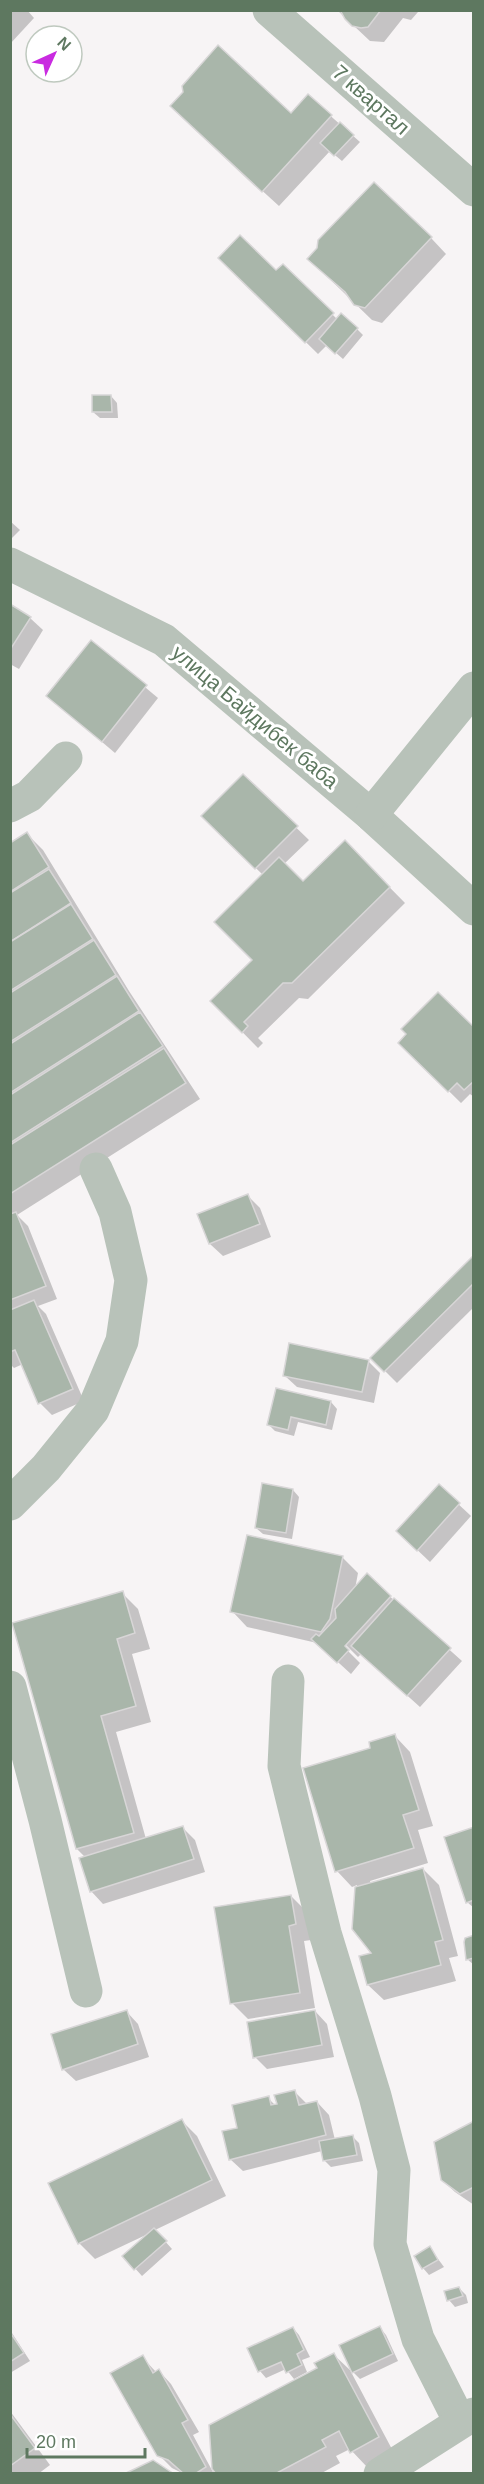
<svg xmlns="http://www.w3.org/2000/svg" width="484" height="2484" font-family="Helvetica,sans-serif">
<rect width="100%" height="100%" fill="#f7f4f5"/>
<g fill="#0003">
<polygon points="10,10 27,10 34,18 10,44"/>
<polygon points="337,10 416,10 418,12 411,20 403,18 384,42 370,41"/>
<polygon points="308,96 360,142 342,161 330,151 279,206 187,122 291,115"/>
<polygon points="431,238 446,254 382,323 372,320 309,259"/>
<polygon points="220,258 276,273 283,266 338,320 357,329 363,335 343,359 327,345 318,354"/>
<polygon points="111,396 117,403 118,418 100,418 93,412"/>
<polygon points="10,521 20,530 10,540"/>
<polygon points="10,606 30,618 43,630 19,669 10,664"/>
<polygon points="91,642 158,698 115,753 48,696"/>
<polygon points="243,776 309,840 284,864 303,883 345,842 405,903 308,999 299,998 258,1038 263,1043 258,1048 212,1001 254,960 263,875 203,816"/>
<polygon points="27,834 43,850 129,991 200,1099 17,1215 28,1226 57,1299 38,1306 46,1314 84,1401 52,1415 40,1403 23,1364 14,1368 10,1364 10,845"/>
<polygon points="474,1029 474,1097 470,1094 461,1103 400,1043"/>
<polygon points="248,1196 260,1208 271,1237 223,1256 210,1244 199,1215"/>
<polygon points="474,1258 474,1307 397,1383 372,1358"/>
<polygon points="368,1361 380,1373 374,1403 297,1387 284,1375"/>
<polygon points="331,1402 337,1409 332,1430 298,1422 294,1436 275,1431 269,1425"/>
<polygon points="439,1486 471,1516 430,1562 410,1543"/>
<polygon points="293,1490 299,1497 292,1539 263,1534 256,1528"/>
<polygon points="343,1558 358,1573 355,1589 367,1576 462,1661 420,1707 361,1654 358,1657 345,1644 343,1646 360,1663 351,1674 317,1643 247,1627 232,1611"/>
<polygon points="122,1593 138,1609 150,1649 132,1654 151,1722 116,1732 146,1839 183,1828 195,1840 205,1872 103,1904 91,1891 86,1858 77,1849 14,1624"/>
<polygon points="395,1736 410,1752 433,1826 418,1830 428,1863 370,1881 371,1884 423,1869 439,1885 458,1956 449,1958 456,1981 384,2000 368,1985 374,1954 353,1929 357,1885 352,1887 337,1871 372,1749"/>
<polygon points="474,1829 474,1908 467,1902"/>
<polygon points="291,1896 307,1912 311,1940 304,1941 315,2008 248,2019 232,2003"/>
<polygon points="474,1937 474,1965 467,1959 465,1949 466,1939"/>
<polygon points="126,2011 138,2024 149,2057 76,2081 63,2069"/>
<polygon points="315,2011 327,2024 334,2057 267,2069 255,2057"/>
<polygon points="295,2092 308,2105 317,2102 329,2115 335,2140 353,2137 359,2143 363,2161 331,2167 324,2160 322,2151 243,2171 230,2159 239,2129 268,2098 279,2109"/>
<polygon points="182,2121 197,2136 226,2196 155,2230 172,2249 142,2276 124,2256 150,2233 95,2259 79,2243"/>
<polygon points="474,2122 474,2205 455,2192 442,2180"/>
<polygon points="430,2248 444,2267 429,2275 423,2268"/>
<polygon points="459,2288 466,2295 468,2303 455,2307 449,2300"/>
<polygon points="293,2328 299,2335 310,2357 302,2360 307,2372 294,2379 286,2369 266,2378 260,2371"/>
<polygon points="380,2328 386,2335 398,2361 360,2379 353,2372"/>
<polygon points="10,2330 30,2361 10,2373"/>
<polygon points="334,2355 350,2370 394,2453 367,2467 350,2449 336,2456 340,2463 320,2474 218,2474"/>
<polygon points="142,2357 157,2373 159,2371 171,2384 199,2432 193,2435 214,2474 184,2474 172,2468 159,2455"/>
<polygon points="10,2411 50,2465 38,2474 10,2474"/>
</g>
<g fill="#a9b6aa" stroke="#d8d6d7" stroke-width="1.5">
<polygon points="340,10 381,10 368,27 361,28 352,26 345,19"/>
<polygon points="218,45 291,113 308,94 332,115 262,192 170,106 183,92 182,86"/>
<polygon points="340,122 354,135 334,156 320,143"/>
<polygon points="374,182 432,237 365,308 354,305 345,292 307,259 317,248 318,240"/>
<polygon points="240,235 276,270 283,264 334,313 305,343 218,258"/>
<polygon points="341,313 358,328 335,354 319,339"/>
<polygon points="92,395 111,395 112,412 92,412"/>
<polygon points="10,604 31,617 10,650"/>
<polygon points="91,640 147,685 102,742 46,696"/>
<polygon points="243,774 298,826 255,869 201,816"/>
<polygon points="27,832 49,867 10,892 10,843"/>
<polygon points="345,840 390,887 292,983 283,983 244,1022 248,1026 242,1033 210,1001 252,960 214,922 279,857 303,881"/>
<polygon points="49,869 71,903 10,942 10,893"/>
<polygon points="71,904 93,939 10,991 10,942"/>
<polygon points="94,940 116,975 10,1042 10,993"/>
<polygon points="117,976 139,1011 10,1093 10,1044"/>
<polygon points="438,992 474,1027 474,1081 464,1090 457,1083 448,1092 398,1043 406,1034 401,1029"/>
<polygon points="140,1012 163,1046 10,1143 10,1095"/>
<polygon points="164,1048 186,1083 10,1194 10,1145"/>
<polygon points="248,1194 260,1224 209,1244 197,1214"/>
<polygon points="16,1212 46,1286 10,1300 10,1214"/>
<polygon points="474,1255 474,1283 384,1372 370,1358"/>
<polygon points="34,1300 73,1389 38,1404 15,1350 10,1352 10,1310"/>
<polygon points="289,1343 369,1360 362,1392 283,1376"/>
<polygon points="276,1388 331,1401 326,1425 291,1417 288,1430 267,1425"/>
<polygon points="262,1483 293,1489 286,1533 255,1528"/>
<polygon points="439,1484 460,1503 417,1551 396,1531"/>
<polygon points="247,1535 343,1556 330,1619 321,1632 230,1612"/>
<polygon points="367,1573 391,1596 345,1646 349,1650 337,1663 311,1639 316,1634 319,1636 336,1618 335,1609"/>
<polygon points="123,1591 135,1633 117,1639 136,1706 101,1716 134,1833 76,1849 12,1623"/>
<polygon points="394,1598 451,1648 407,1696 351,1646"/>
<polygon points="395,1734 419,1810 403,1815 414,1848 335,1872 303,1768 370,1748 369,1742"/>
<polygon points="183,1826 194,1859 90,1892 79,1858"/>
<polygon points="474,1827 474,1900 466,1903 444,1837"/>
<polygon points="423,1868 443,1940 435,1942 441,1965 367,1985 359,1956 371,1953 352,1929 355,1887"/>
<polygon points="291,1895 296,1924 289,1926 300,1993 230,2004 214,1907"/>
<polygon points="474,1935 474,1958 466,1960 464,1942 465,1938"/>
<polygon points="127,2010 138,2044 62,2070 51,2034"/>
<polygon points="315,2010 322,2045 253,2058 247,2022"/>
<polygon points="295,2090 299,2105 317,2101 326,2135 229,2160 222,2131 237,2128 232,2105 269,2096 271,2105 277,2104 274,2095"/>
<polygon points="182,2119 212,2180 78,2244 48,2183"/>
<polygon points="474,2121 474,2187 460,2194 441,2180 434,2142"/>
<polygon points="353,2135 357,2155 323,2161 319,2141"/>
<polygon points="154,2228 167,2241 134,2270 122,2256"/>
<polygon points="430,2246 438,2260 422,2269 414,2256"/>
<polygon points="459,2287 463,2296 447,2301 444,2291"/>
<polygon points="380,2326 393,2354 352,2373 339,2345"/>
<polygon points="293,2327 304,2350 297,2354 302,2365 286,2373 281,2362 258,2372 247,2348"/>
<polygon points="10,2332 24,2353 10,2362"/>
<polygon points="334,2353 379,2437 350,2453 339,2431 322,2440 326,2447 275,2474 216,2474 212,2469 209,2425 317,2368 314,2363"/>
<polygon points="143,2355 153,2373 159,2369 188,2420 182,2423 206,2467 195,2474 184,2474 168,2460 157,2456 110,2373"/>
<polygon points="10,2414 35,2448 10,2466"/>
<polygon points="153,2460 174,2474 124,2474"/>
</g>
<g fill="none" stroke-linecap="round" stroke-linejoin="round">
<g stroke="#b8c2b9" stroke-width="33">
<polyline points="269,10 474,190"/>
<polyline points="10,564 164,640 371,815 474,909"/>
<polyline points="10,806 29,796 66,758"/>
<polyline points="371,815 474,688"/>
<polyline points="10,1504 46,1468 93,1410 122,1341 131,1280 115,1212 96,1169"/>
<polyline points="288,1681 284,1766 325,1933 375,2096 394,2170 390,2244 418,2339 460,2422"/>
<polyline points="10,1687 45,1820 86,1991"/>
<polyline points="380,2474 474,2414"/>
</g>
</g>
<g text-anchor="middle" stroke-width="6" stroke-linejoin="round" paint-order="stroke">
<g font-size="21" fill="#5e7860" stroke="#fff">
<text transform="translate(371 100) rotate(41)" y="7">7 квартал</text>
<text transform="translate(255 717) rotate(40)" y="7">улица Байдибек баба</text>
</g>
</g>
<rect width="484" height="2484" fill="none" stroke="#5e7860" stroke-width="24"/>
<g transform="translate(54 54) rotate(45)"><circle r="28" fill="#ffffff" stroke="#bfc9bf" stroke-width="1.5"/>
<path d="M0-4.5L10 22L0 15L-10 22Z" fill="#c92be0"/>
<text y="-9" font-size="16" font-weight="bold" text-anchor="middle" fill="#5e7860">N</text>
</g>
<path d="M27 2448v9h118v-9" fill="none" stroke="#5e7860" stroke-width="3"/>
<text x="36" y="2448" font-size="18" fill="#5e7860" stroke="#ffffff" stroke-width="4.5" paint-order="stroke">20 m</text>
</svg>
